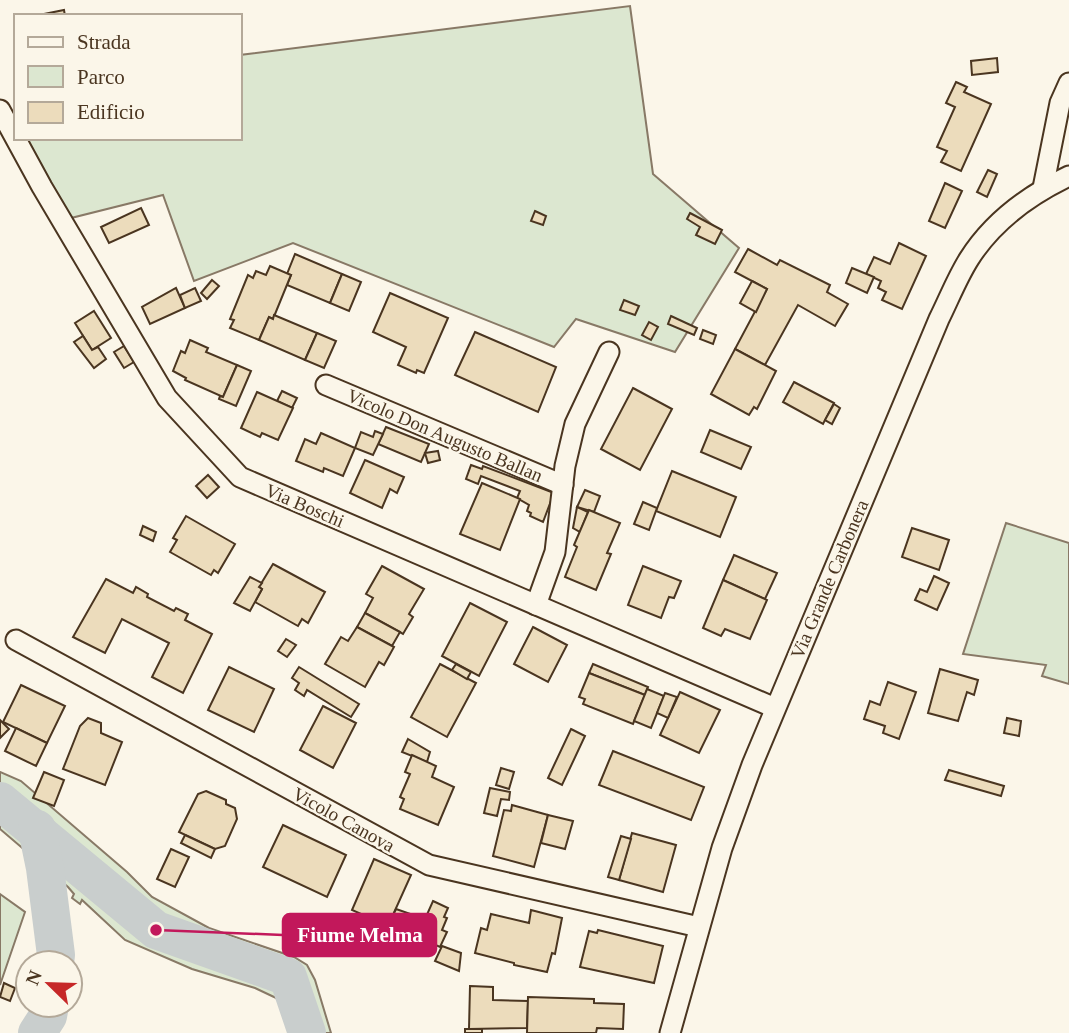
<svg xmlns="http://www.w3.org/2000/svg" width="1069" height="1033" font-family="'Times New Roman',serif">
<rect width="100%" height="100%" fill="#fbf6e9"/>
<g fill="#dce7d0" stroke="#887966" stroke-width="2">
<polygon points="630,6 653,174 739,248 675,352 576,319 554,347 293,243 194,281 163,195 67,219 18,138 240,138 240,55"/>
<polygon points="1006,523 1069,543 1069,684 1042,676 1046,665 963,654"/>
<polygon points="0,772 21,781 127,872 152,897 209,928 294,957 307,965 315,980 331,1033 294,1033 290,1017 282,1002 274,997 255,988 192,969 125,940 82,900 80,904 72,898 74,894 68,887 0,829"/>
<polygon points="0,894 25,912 0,985"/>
</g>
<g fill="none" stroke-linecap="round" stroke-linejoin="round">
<g stroke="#c9cecd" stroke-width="38">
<polyline points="0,801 156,930 288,977 307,1033"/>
<polyline points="37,829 45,868 56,955 55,963"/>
<polyline points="37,1033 48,1016 50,1005"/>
</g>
</g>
<g fill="#ecdcbc" stroke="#4a3520" stroke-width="2">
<polygon points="64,10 65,16 34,16"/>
<polygon points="997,58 998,72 972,75 971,61"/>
<polygon points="956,82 967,87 964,92 991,104 961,171 941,162 947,151 937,147 955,107 946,103"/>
<polygon points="988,170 997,174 987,197 977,192"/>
<polygon points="945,183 962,191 945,228 929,221"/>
<polygon points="141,208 149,225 109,243 101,227"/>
<polygon points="535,211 546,216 543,225 531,221"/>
<polygon points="690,213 722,230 715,244 696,235 700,227 687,219"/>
<polygon points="899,243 926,256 902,309 882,300 886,292 878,288 881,281 866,274 874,257 890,264"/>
<polygon points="748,249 777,265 780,260 830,285 827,292 848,304 835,326 798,305 765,365 735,349 767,289 735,272"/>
<polygon points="295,254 342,274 330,303 287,285 291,275 287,274"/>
<polygon points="270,266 291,275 273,319 269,317 259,340 230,328 234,320 230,319 248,275 253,278 256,271 266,275"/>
<polygon points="852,268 874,277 867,293 846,283"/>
<polygon points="342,274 361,282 349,311 330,303"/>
<polygon points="212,280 219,286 207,299 201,293"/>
<polygon points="752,281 767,289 756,312 740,303"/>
<polygon points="176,288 185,308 150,324 142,307"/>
<polygon points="195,288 201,301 185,308 180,295"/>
<polygon points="390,293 448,318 424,373 417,370 416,373 398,365 406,347 373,332"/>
<polygon points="624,300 639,306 635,315 620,310"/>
<polygon points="94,311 111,338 92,350 75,323"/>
<polygon points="274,315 317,333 305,360 259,340 269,317 273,319"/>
<polygon points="671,316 697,328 694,335 668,324"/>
<polygon points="649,322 658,327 651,340 642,335"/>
<polygon points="703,330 716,335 713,344 700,339"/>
<polygon points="475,332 556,367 538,412 455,375"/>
<polygon points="317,333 336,341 324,368 305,360"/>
<polygon points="83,336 92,350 98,347 106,359 94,368 74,342"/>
<polygon points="190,340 208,348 206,352 237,365 223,397 185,380 186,378 173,371 181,351 185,353"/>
<polygon points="124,346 134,362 124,368 114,352"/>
<polygon points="735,349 776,371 757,409 754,407 749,415 711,394"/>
<polygon points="237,365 251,371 236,406 219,399 220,396 223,397"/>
<polygon points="794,382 834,403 823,424 783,402"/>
<polygon points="633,388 672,409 640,470 601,449"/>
<polygon points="282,391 297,398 292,408 277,401"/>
<polygon points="257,392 293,408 278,440 262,433 260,437 241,428"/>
<polygon points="834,404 840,408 832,424 825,420"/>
<polygon points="386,427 429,444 421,462 378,444"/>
<polygon points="710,430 751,447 741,469 701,452"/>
<polygon points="375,431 383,434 373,455 355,448 361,432 373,437"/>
<polygon points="321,433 355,448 343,476 324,468 323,472 296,461 305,439 316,444"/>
<polygon points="438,451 440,460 428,463 425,453"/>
<polygon points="365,460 404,477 397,493 390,489 382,508 350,493"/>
<polygon points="471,465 482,469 483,466 554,493 543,522 530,516 531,513 527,511 529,505 517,498 520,491 481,476 478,484 466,479"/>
<polygon points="672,471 736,497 720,537 656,511"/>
<polygon points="208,475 219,487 207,498 196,486"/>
<polygon points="482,483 520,499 500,550 460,534"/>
<polygon points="585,490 600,496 594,512 577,507"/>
<polygon points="643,502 657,508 649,530 634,524"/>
<polygon points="577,507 588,512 580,532 573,528"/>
<polygon points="589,510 620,523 607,553 611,554 596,590 565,577 577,547 574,545"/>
<polygon points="186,516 235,544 218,573 214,570 211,575 170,552 177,540 173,538"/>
<polygon points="143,526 156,532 153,541 140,535"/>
<polygon points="912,528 949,540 939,570 902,557"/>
<polygon points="734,555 777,573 765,599 723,580"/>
<polygon points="273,564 325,592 308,623 302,619 298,626 255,602 262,589 259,587"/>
<polygon points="382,566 424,589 409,614 413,617 403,634 365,613 373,598 366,594"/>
<polygon points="643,566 681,581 674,598 669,597 661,618 628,605"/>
<polygon points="934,576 949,583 937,610 915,600 920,589 927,592"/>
<polygon points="250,577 262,583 259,587 262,589 250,611 234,603"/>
<polygon points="106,579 133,593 136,587 148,594 147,597 174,611 176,608 188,614 185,620 212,634 183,693 152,677 169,643 122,619 105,653 73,637"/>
<polygon points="723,580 767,600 750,639 725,629 721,636 703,628"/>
<polygon points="470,603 507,622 479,676 442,656"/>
<polygon points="365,613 400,632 392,646 357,627"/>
<polygon points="357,627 394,647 384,665 379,662 365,687 325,664 341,637 348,641"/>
<polygon points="533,627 567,645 548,682 514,664"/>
<polygon points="286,639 296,645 287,657 278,651"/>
<polygon points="440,664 476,683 447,737 411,717"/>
<polygon points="456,664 471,672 467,679 452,670"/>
<polygon points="593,664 648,687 645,695 589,673"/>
<polygon points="229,667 274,689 254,732 208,710"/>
<polygon points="299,667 359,704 351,717 307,690 304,696 295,690 299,683 292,678"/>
<polygon points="940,669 978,680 974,695 967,692 958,721 928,713"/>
<polygon points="589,673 645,695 633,724 583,704 585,699 579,697"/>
<polygon points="888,682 916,692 899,739 883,733 885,726 864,719 870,701 880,705"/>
<polygon points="21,685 65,706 47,743 3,722"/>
<polygon points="647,689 664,696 651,728 634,721"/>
<polygon points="680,692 720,710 699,753 660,735"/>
<polygon points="665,693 677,697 668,718 657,713"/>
<polygon points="323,706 356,723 333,768 300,750"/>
<polygon points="88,718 101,723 101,733 122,742 105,785 63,769 80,726"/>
<polygon points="1007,718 1021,721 1019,736 1004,733"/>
<polygon points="0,720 9,729 0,738"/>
<polygon points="16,728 47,743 36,766 5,751"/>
<polygon points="571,729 585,736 562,785 548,778"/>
<polygon points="408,739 430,752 427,762 402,752"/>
<polygon points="613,751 704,787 691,820 599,785"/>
<polygon points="412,755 436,766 432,777 454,787 438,825 400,809 404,799 400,797 410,774 405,772"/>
<polygon points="501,768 514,772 509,789 496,785"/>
<polygon points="949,770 1004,786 1001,796 945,780"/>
<polygon points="44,772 64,780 54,806 33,798"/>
<polygon points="490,788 510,792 509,800 501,799 497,816 484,813"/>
<polygon points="206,791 226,800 226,804 235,808 237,819 225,846 215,849 179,832 198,794"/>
<polygon points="512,805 548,815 534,867 493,856 504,810 511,811"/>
<polygon points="548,815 573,821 565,849 541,843"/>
<polygon points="283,825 346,855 327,897 263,867"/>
<polygon points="632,833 676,845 663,892 619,880"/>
<polygon points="185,835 215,849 211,858 181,843"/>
<polygon points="621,836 631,839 619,880 608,877"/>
<polygon points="171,849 189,857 175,887 157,879"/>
<polygon points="374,859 411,875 388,926 352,910"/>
<polygon points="433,901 448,908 444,917 447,918 442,930 447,932 440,947 417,937"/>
<polygon points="396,909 425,919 417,937 388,926"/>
<polygon points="531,910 562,918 555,954 552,953 547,972 514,965 514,963 475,953 481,928 487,930 491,914 529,923"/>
<polygon points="598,930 663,946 654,983 580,967 589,931 597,933"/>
<polygon points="442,946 461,953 459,971 435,961"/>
<polygon points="4,983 15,988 10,1001 0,997"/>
<polygon points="470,986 493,987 493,1000 528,1001 527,1028 469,1029"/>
<polygon points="528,997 594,999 594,1003 624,1004 623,1029 597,1028 596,1033 527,1033"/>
<rect x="465" y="1029" width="17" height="4"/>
</g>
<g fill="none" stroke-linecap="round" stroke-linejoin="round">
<g stroke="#4a3520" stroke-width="23">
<g id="minor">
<polyline points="0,110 42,187 167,398 240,477 775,708"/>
<polyline points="1043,188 1060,103 1069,83"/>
<polyline points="326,385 563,485"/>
<polyline points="536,605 555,552 565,466 575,424 609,352"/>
<polyline points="16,640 429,865 699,927"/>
<path d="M670,1033L722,848L752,765L939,319C949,299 957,278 969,259C993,221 1029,195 1069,176"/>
</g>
</g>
<use href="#minor" stroke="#fbf6e9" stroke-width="19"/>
</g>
<g text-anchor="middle" stroke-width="5" stroke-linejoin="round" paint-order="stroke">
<g font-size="19" fill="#4a3520" stroke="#fbf6e9">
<text transform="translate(445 435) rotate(23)" y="7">Vicolo Don Augusto Ballan</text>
<text transform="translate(305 505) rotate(23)" y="7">Via Boschi</text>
<text transform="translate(829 579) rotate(-67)" y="7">Via Grande Carbonera</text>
<text transform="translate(344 819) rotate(29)" y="7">Vicolo Canova</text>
</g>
</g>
<path fill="none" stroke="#c2185b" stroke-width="2.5" d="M156 930L283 935"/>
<circle fill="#c2185b" stroke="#fbf6e9" stroke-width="2.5" cx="156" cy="930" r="7"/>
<rect fill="#c2185b" stroke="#c2185b" stroke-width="2.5" x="283" y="914" width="153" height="42" rx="7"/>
<g font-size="21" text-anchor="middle" font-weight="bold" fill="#fff">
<text x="360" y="942">Fiume Melma</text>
</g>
<rect x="14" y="14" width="228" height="126" fill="#fbf6e9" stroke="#b4a999" stroke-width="2"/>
<rect x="28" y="37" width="35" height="10" fill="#fbf6e9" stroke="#b4a999" stroke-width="2"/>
<text x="77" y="49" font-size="21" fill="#4a3520">Strada</text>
<rect x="28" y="66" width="35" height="21" fill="#dce7d0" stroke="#b4a999" stroke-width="2"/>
<text x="77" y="84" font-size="21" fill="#4a3520">Parco</text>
<rect x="28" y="102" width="35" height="21" fill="#ecdcbc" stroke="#b4a999" stroke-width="2"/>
<text x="77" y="119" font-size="21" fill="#4a3520">Edificio</text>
<g transform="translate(49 984) rotate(293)"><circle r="33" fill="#fbf6e9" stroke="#b4a999" stroke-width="2"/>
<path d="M0-5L12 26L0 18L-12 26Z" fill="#c62828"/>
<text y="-10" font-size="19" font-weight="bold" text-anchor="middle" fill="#4a3520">N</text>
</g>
</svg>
